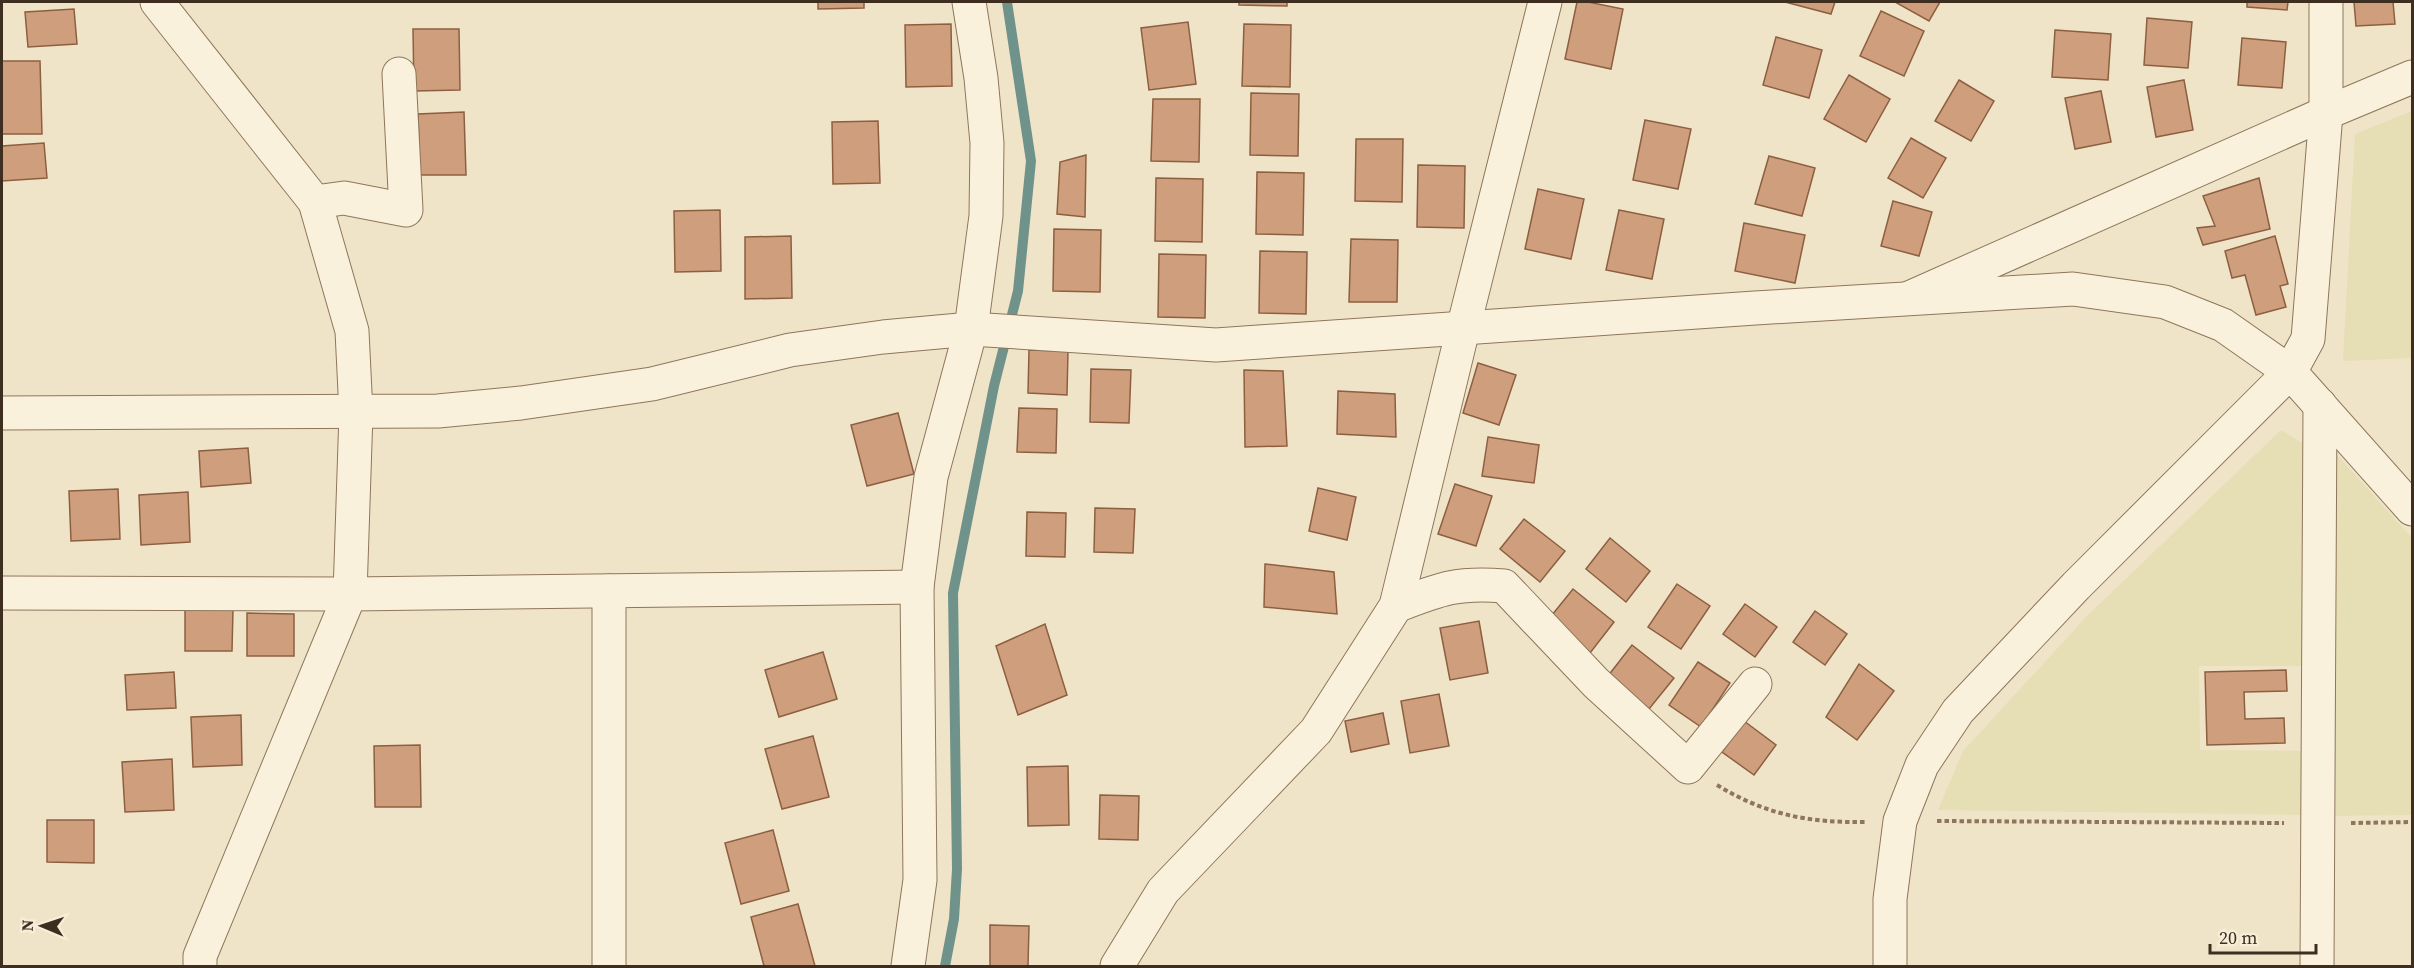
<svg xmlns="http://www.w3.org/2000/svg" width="2414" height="968" font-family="'Source Serif 4',serif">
<rect width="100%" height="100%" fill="#f0e4c8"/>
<g fill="#e6deb5">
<polygon points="2412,111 2412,358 2343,361 2355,134"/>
<polygon points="2281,430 2309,447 2309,666 2199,666 2200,750 2310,751 2309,815 1938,810 1963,751 2088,615"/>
<polygon points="2330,447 2412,538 2412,815 2326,816"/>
</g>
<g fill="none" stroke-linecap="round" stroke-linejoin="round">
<polyline stroke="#6f938a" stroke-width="10" points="945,966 954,919 957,869 953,593 994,386 1018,291 1031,161 1007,2"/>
</g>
<g fill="#cf9f7d" stroke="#8d5f41" stroke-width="1.5">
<polygon points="818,2 864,2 864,8 818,9"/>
<polygon points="1239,2 1287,2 1287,6 1239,5"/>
<polygon points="1577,2 1588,2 1623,9 1611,69 1565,59"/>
<polygon points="1785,2 1835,2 1831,14"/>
<polygon points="1895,2 1940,2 1929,21"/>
<polygon points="2247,2 2288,2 2287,10 2247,7"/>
<polygon points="2354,2 2393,2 2395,24 2356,26"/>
<polygon points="74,9 77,44 28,47 25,12"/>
<polygon points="1881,11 1924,31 1904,76 1860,56"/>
<polygon points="2147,18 2192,22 2188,68 2144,65"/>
<polygon points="1188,22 1196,84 1149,90 1141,28"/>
<polygon points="951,24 952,86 906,87 905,25"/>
<polygon points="1244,24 1291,25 1290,87 1242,86"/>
<polygon points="413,29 459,29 460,90 414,91"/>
<polygon points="2055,30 2111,34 2108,80 2052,77"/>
<polygon points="1776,37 1822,50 1809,98 1763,85"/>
<polygon points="2242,38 2286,42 2282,88 2238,85"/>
<polygon points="2,61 40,61 42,134 2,134"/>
<polygon points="1849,75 1890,99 1866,142 1824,119"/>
<polygon points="1959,80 1994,101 1971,141 1935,121"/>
<polygon points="2184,80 2193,130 2156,137 2147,87"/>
<polygon points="2101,91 2111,142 2075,149 2065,98"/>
<polygon points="1251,93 1299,94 1298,156 1250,155"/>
<polygon points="1153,99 1200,99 1199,162 1151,161"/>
<polygon points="464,112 466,175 420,175 418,114"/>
<polygon points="1645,120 1691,129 1678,189 1633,180"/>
<polygon points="878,121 880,183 833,184 832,122"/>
<polygon points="1911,138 1946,158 1923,198 1888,178"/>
<polygon points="1356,139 1403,139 1402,202 1355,201"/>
<polygon points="44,143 47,178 2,181 2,146"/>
<polygon points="1086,155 1085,217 1057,214 1060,162"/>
<polygon points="1769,156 1815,168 1802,216 1755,204"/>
<polygon points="1418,165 1465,166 1464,228 1417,227"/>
<polygon points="1257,172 1304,173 1303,235 1256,234"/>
<polygon points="1156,178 1203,179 1202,242 1155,241"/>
<polygon points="2259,178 2270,229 2203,245 2197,228 2215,226 2203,196"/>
<polygon points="1538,189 1584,199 1571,259 1525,249"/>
<polygon points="1893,201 1932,212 1919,256 1881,246"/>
<polygon points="720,210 721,271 675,272 674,211"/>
<polygon points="1619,210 1664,219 1652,279 1606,270"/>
<polygon points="1744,223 1805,235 1795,283 1735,271"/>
<polygon points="1054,229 1101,230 1100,292 1053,291"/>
<polygon points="791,236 792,298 745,299 745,237"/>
<polygon points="2275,236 2288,284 2280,286 2286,307 2256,315 2245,275 2232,278 2225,251"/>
<polygon points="1351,239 1398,240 1397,302 1349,302"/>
<polygon points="1260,251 1307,252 1306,314 1259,313"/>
<polygon points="1159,254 1206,255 1205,318 1158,317"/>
<polygon points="1029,350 1068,351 1067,395 1028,393"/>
<polygon points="1478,363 1516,375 1499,425 1463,413"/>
<polygon points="1091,369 1131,370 1129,423 1090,422"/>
<polygon points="1244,370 1283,371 1287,446 1245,447"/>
<polygon points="1338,391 1395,394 1396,437 1337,434"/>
<polygon points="1019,408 1057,409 1056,453 1017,452"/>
<polygon points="898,413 914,474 867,486 851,425"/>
<polygon points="1488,437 1539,445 1534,483 1482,476"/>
<polygon points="248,448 251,483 201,487 199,451"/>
<polygon points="1455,484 1492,496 1476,546 1438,534"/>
<polygon points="1318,488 1356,497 1347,540 1309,531"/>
<polygon points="118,489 120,539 71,541 69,491"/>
<polygon points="188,492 190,542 141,545 139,495"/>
<polygon points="1095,508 1135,509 1133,553 1094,552"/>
<polygon points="1027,512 1066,513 1065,557 1026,556"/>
<polygon points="1524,519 1565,551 1540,582 1500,549"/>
<polygon points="1610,538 1650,571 1626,602 1586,569"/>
<polygon points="1265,564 1334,572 1337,614 1264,607"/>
<polygon points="1677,584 1710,606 1681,649 1648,627"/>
<polygon points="1573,589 1614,622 1590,653 1548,620"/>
<polygon points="1745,604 1777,627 1755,657 1723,634"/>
<polygon points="185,608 233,609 232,651 185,651"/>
<polygon points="1815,611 1847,634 1825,665 1793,642"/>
<polygon points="247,613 294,614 294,656 247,656"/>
<polygon points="1479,621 1488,673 1450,680 1440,628"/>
<polygon points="1045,624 1067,695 1018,715 996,646"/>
<polygon points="1632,645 1674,678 1649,709 1608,676"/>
<polygon points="823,652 837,699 779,717 765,670"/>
<polygon points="1698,662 1730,683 1701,727 1669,705"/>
<polygon points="1859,664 1894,691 1857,740 1826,717"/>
<polygon points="2286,670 2287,691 2244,692 2245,719 2284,718 2285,743 2207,745 2205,672"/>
<polygon points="174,672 176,708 127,710 125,675"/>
<polygon points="1439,694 1449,746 1410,753 1401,701"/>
<polygon points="1383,713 1389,744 1351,752 1345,721"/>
<polygon points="241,715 242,765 193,767 191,717"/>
<polygon points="1744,721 1776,745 1754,775 1722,752"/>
<polygon points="813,736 829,797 782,809 765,749"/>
<polygon points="420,745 421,807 375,807 374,746"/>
<polygon points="172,759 174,810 125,812 122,762"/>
<polygon points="1068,766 1069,825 1028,826 1027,767"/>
<polygon points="1100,795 1139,796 1138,840 1099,839"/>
<polygon points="47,820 94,820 94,863 47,862"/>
<polygon points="773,830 789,891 741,904 725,843"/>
<polygon points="798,904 815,966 764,966 751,917"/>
<polygon points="990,925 1029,926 1028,966 990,966"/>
</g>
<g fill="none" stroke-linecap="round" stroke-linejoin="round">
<g stroke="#8d765c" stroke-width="35">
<g id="minor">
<polyline points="157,2 315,202 352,331 356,413 350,594 200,956 200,966"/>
<polyline points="315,202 344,198 406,210 399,74"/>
<polyline points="1909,298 2326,113 2412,77"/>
<polyline points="609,591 609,966"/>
<polyline points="2,593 350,594 917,587"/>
<path d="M1396,606C1440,589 1457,582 1504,586L1596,683L1688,767L1755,684"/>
<polyline points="1117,966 1163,891 1316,731 1396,606 1463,329 1545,2"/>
<polyline points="1890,966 1890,899 1900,821 1922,765 1958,711 2076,586 2290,372 2308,339 2326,113 2326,2"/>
<polyline points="2317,966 2320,405"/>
</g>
</g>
<g stroke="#8d765c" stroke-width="35">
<g id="tertiary">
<polyline points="2,413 438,411 521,403 652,384 790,350 883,337 971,329 1216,345 1755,308 2073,289 2165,302 2223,325 2290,372 2412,509"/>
<polyline points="908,966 920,880 917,587 931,477 971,329 986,216 987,143 981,78 969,2"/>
</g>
</g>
<g stroke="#8d765c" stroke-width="4" stroke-dasharray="4.5 3" stroke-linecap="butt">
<path d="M1717,785C1766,815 1809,823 1867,822"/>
<polyline points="1937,821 2284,823"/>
<polyline points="2351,823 2412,822"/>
</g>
<use href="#minor" stroke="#faf1dc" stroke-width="33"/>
<use href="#tertiary" stroke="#faf1dc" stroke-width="33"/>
</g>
<rect width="2414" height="968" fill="none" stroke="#3d2e20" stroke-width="6"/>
<g transform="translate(42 926) rotate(272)" stroke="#f7eed8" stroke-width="4.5" paint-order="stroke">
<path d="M0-4.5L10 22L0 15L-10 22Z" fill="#3d2e20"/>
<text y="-9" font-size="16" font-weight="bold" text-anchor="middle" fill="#3d2e20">N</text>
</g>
<path d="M2210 944v9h106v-9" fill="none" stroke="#3d2e20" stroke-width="3"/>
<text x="2219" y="944" font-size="18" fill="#3d2e20" stroke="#f7eed8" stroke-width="4.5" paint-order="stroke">20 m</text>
</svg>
